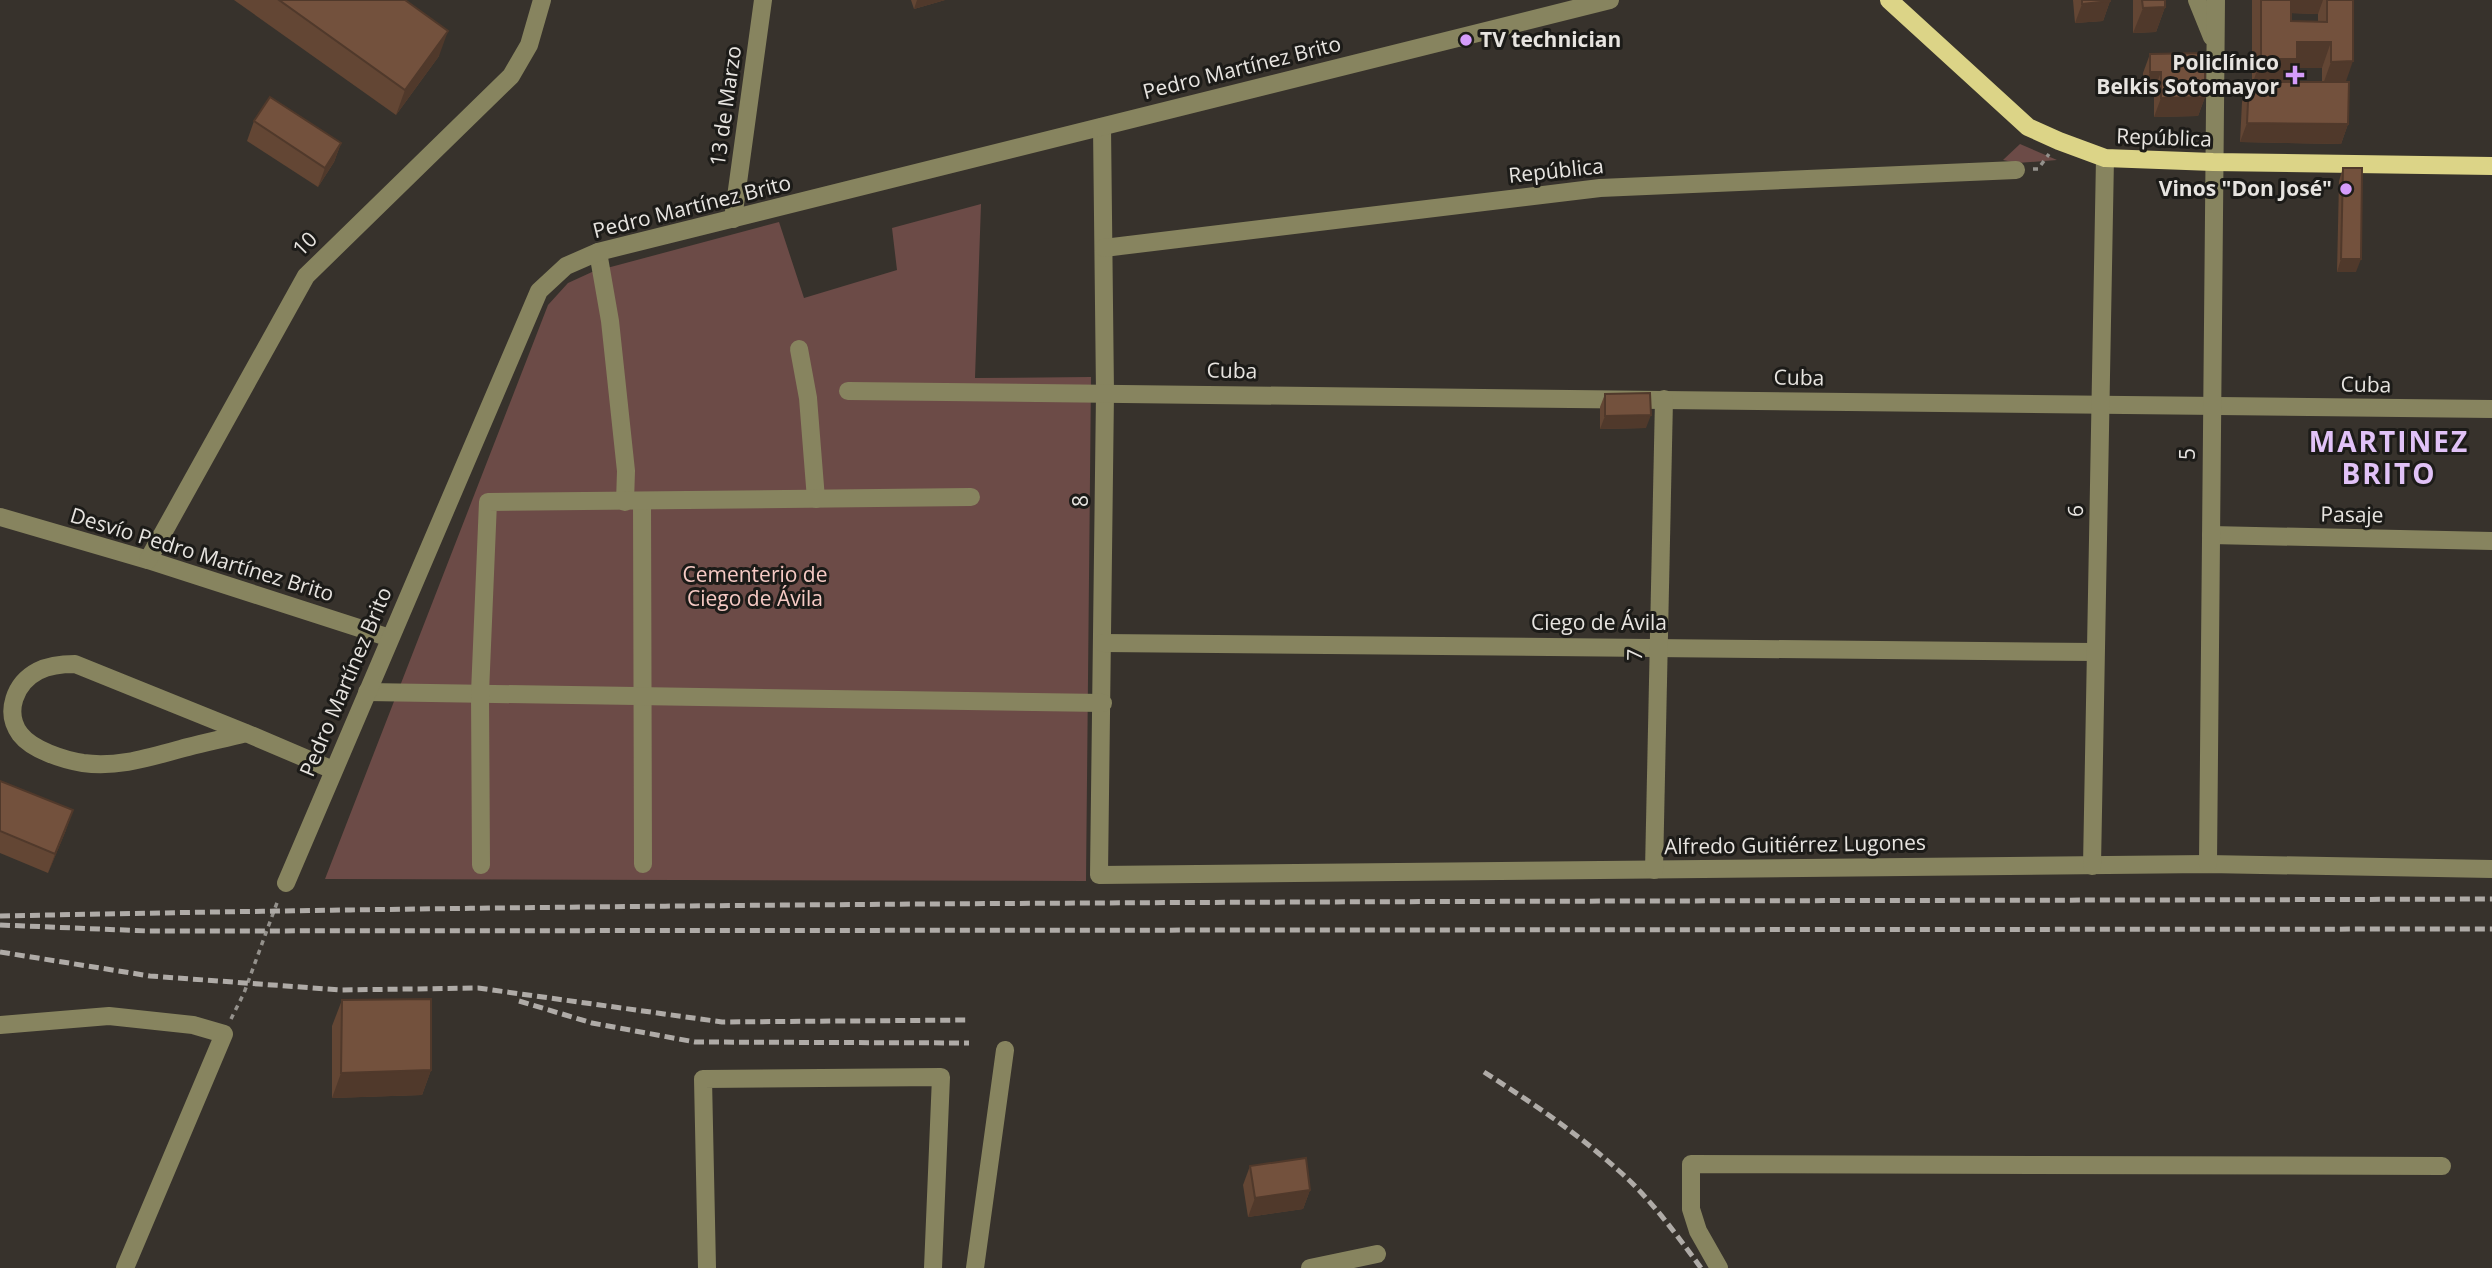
<svg xmlns="http://www.w3.org/2000/svg" width="2492" height="1268" font-family="'Open Sans',sans-serif">
<rect width="100%" height="100%" fill="#37322c"/>
<g fill="#6c4b47">
<polygon points="2020,144 2057,160 2017,163 2003,160"/>
<polygon points="981,204 975,378 1091,377 1086,881 325,879 548,305 568,283 592,272 779,222 804,298 897,270 892,228"/>
</g>
<g fill="none" stroke-linecap="round" stroke-linejoin="round">
<g stroke="#94918c" stroke-width="3.5" stroke-dasharray="5 5" stroke-linecap="butt">
<polyline points="2033,169 2038,169 2049,154"/>
<polyline points="231,1019 244,993 278,900"/>
</g>
<g stroke="#87845f" stroke-width="18">
<polyline points="2197,0 2212,37"/>
<polyline points="1102,127 1105,393 1099,875 2208,864 2492,869"/>
<polyline points="733,219 763,0"/>
<polyline points="1104,248 1600,188 2016,170"/>
<polyline points="598,252 610,321 626,471 625,502"/>
<polyline points="799,349 808,398 816,499"/>
<polyline points="848,391 2492,409"/>
<polyline points="642,501 643,864"/>
<polyline points="0,517 148,560 390,638"/>
<polyline points="2211,535 2492,541"/>
<polyline points="148,560 306,276 511,76 529,45 542,0"/>
<polyline points="1103,643 2095,652"/>
<polyline points="367,692 1103,703"/>
<path d="M246,733C227,738 207,742 188,747C153,756 120,768 83,763C64,760 32,750 20,734C4,712 15,683 38,671C50,665 62,664 75,664L246,733L333,770"/>
<polyline points="2208,864 2216,0"/>
<polyline points="481,865 480,693 488,502 971,497"/>
<polyline points="2092,866 2105,158"/>
<polyline points="1654,870 1664,399"/>
<polyline points="286,883 539,291 566,266 598,252 1610,0"/>
<polyline points="0,1025 109,1016 193,1025 224,1034 125,1268"/>
<polyline points="707,1268 703,1079 941,1077 933,1268"/>
<polyline points="975,1268 1005,1050"/>
<polyline points="1310,1268 1377,1254"/>
<polyline points="1719,1268 1698,1231 1691,1209 1691,1164 2442,1166"/>
</g>
<polyline stroke="#dcd487" stroke-width="18" points="1889,0 2028,127 2059,141 2105,158 2213,162 2492,166"/>
<g stroke="#afaba7" stroke-width="5" stroke-dasharray="10 5" stroke-linecap="butt">
<path d="M0,916C830,899 1661,902 2492,899"/>
<polyline points="0,925 148,931 2492,929"/>
<polyline points="0,952 150,976 341,990 478,988 722,1022 969,1020"/>
<polyline points="519,1001 592,1023 695,1042 969,1043"/>
<path d="M1484,1072C1531,1102 1577,1133 1618,1170C1650,1198 1676,1234 1701,1268"/>
</g>
</g>
<g fill="#634634" fill-rule="evenodd">
<polygon points="234,0 405,0 439,56 396,115"/>
<polygon points="911,0 945,0 914,9"/>
<polygon points="2073,0 2110,0 2110,1 2103,21 2075,23"/>
<polygon points="2133,0 2165,0 2165,7 2156,32 2133,33"/>
<path d="M2252,0H2353L2345,82L2348,124L2341,144L2240,142L2242,102L2249,82H2252ZM2291,13L2318,14V22L2291,21ZM2294,68H2322V82H2289Z"/>
<polygon points="2150,54 2205,97 2198,116 2154,117 2154,91 2143,91 2143,73"/>
<polygon points="254,121 341,143 334,162 318,187 247,141"/>
<polygon points="2343,168 2356,272 2337,272 2339,181"/>
<polygon points="1605,394 1646,428 1600,429 1600,407"/>
<polygon points="0,781 66,830 48,873 0,853"/>
<polygon points="342,1000 431,1070 422,1095 332,1098 332,1026"/>
<polygon points="1250,1166 1310,1190 1303,1209 1248,1217 1243,1185"/>
</g>
<g fill="#50392b">
<polygon points="917,0 945,0 914,9"/>
<polygon points="2287,0 2323,0 2318,14 2282,13"/>
<polygon points="2110,1 2103,21 2075,23 2082,4"/>
<polygon points="2165,7 2156,32 2133,33 2143,8"/>
<polygon points="448,31 439,56 396,115 405,90"/>
<polygon points="2297,42 2331,42 2322,68 2294,68 2288,85 2252,85 2261,59"/>
<polygon points="2353,61 2344,87 2322,87 2331,62"/>
<polygon points="2150,72 2161,72 2154,91 2143,91"/>
<polygon points="2205,97 2198,116 2154,117 2161,98"/>
<polygon points="2247,123 2348,124 2341,144 2240,142"/>
<polygon points="341,143 334,162 318,187 325,168"/>
<polygon points="2341,259 2361,259 2356,272 2337,272"/>
<polygon points="1651,415 1646,428 1600,429 1605,416"/>
<polygon points="73,810 66,830 48,873 55,854"/>
<polygon points="431,1070 422,1095 332,1098 341,1073"/>
<polygon points="1310,1190 1303,1209 1248,1217 1255,1198"/>
</g>
<g fill="#73513d" stroke="#50392b" stroke-width="2">
<polygon points="279,0 405,0 448,31 405,90"/>
<polygon points="2082,0 2110,0 2110,1 2082,4"/>
<polygon points="2142,0 2165,0 2165,7 2143,8"/>
<polygon points="2261,0 2291,0 2291,21 2327,22 2327,0 2353,0 2353,61 2331,62 2331,42 2297,42 2297,59 2261,59"/>
<polygon points="2205,53 2205,97 2161,98 2161,72 2150,72 2150,54"/>
<polygon points="2249,82 2349,82 2348,124 2247,123"/>
<polygon points="270,97 341,143 325,168 254,121"/>
<polygon points="2343,168 2362,168 2361,259 2341,259"/>
<polygon points="1650,393 1651,415 1605,416 1605,394"/>
<polygon points="0,781 73,810 55,854 0,831"/>
<polygon points="431,999 431,1070 341,1073 342,1000"/>
<polygon points="1306,1158 1310,1190 1255,1198 1250,1166"/>
</g>
<g fill="#d59cfb" stroke="#1c1b18" stroke-width="2.5">
<circle cx="1466" cy="40" r="7"/>
<path d="M2291.5 64.5h7v7h7v7h-7v7h-7v-7h-7v-7h7z"/>
<circle cx="2346" cy="189" r="7"/>
</g>
<g text-anchor="middle" stroke-width="6" stroke-linejoin="round" paint-order="stroke">
<g font-size="21" font-weight="bold" fill="#e7e4e0" stroke="#1c1b18" text-anchor="end">
<text x="1480" y="47" text-anchor="start">TV technician</text>
<text x="2279" y="70">Policlínico<tspan x="2279" dy="24">Belkis Sotomayor</tspan></text>
<text x="2332" y="196">Vinos "Don José"</text>
</g>
<g font-size="21" fill="#e7e4e0" stroke="#1c1b18">
<text transform="translate(1242 68) rotate(-14)" y="7">Pedro Martínez Brito</text>
<text transform="translate(726 106) rotate(-82)" y="7">13 de Marzo</text>
<text transform="translate(2164 138) rotate(2)" y="7">República</text>
<text transform="translate(1556 171) rotate(-6)" y="7">República</text>
<text transform="translate(692 207) rotate(-14)" y="7">Pedro Martínez Brito</text>
<text transform="translate(305 244) rotate(-45)" y="7">10</text>
<text transform="translate(1232 371) rotate(1)" y="7">Cuba</text>
<text transform="translate(1799 378) rotate(1)" y="7">Cuba</text>
<text transform="translate(2366 385) rotate(1)" y="7">Cuba</text>
<text transform="translate(2188 454) rotate(-90)" y="7">5</text>
<text transform="translate(1081 501) rotate(-90)" y="7">8</text>
<text transform="translate(2076 511) rotate(-88)" y="7">6</text>
<text transform="translate(2352 515) rotate(1)" y="7">Pasaje</text>
<text transform="translate(202 555) rotate(17)" y="7">Desvío Pedro Martínez Brito</text>
<text x="1599" y="630">Ciego de Ávila</text>
<text transform="translate(1635 655) rotate(-89)" y="7">7</text>
<text transform="translate(346 682) rotate(-67)" y="7">Pedro Martínez Brito</text>
<text transform="translate(1795 845) rotate(-1)" y="7">Alfredo Guitiérrez Lugones</text>
</g>
<g font-size="21" fill="#f6cac4" stroke="#1c1b18">
<text x="755" y="582">Cementerio de<tspan x="755" dy="24">Ciego de Ávila</tspan></text>
</g>
<g font-size="28" font-weight="bold" letter-spacing="2" fill="#e1c2f7" stroke="#1c1b18">
<text x="2389" y="452">MARTINEZ<tspan x="2389" dy="32">BRITO</tspan></text>
</g>
</g>
</svg>
